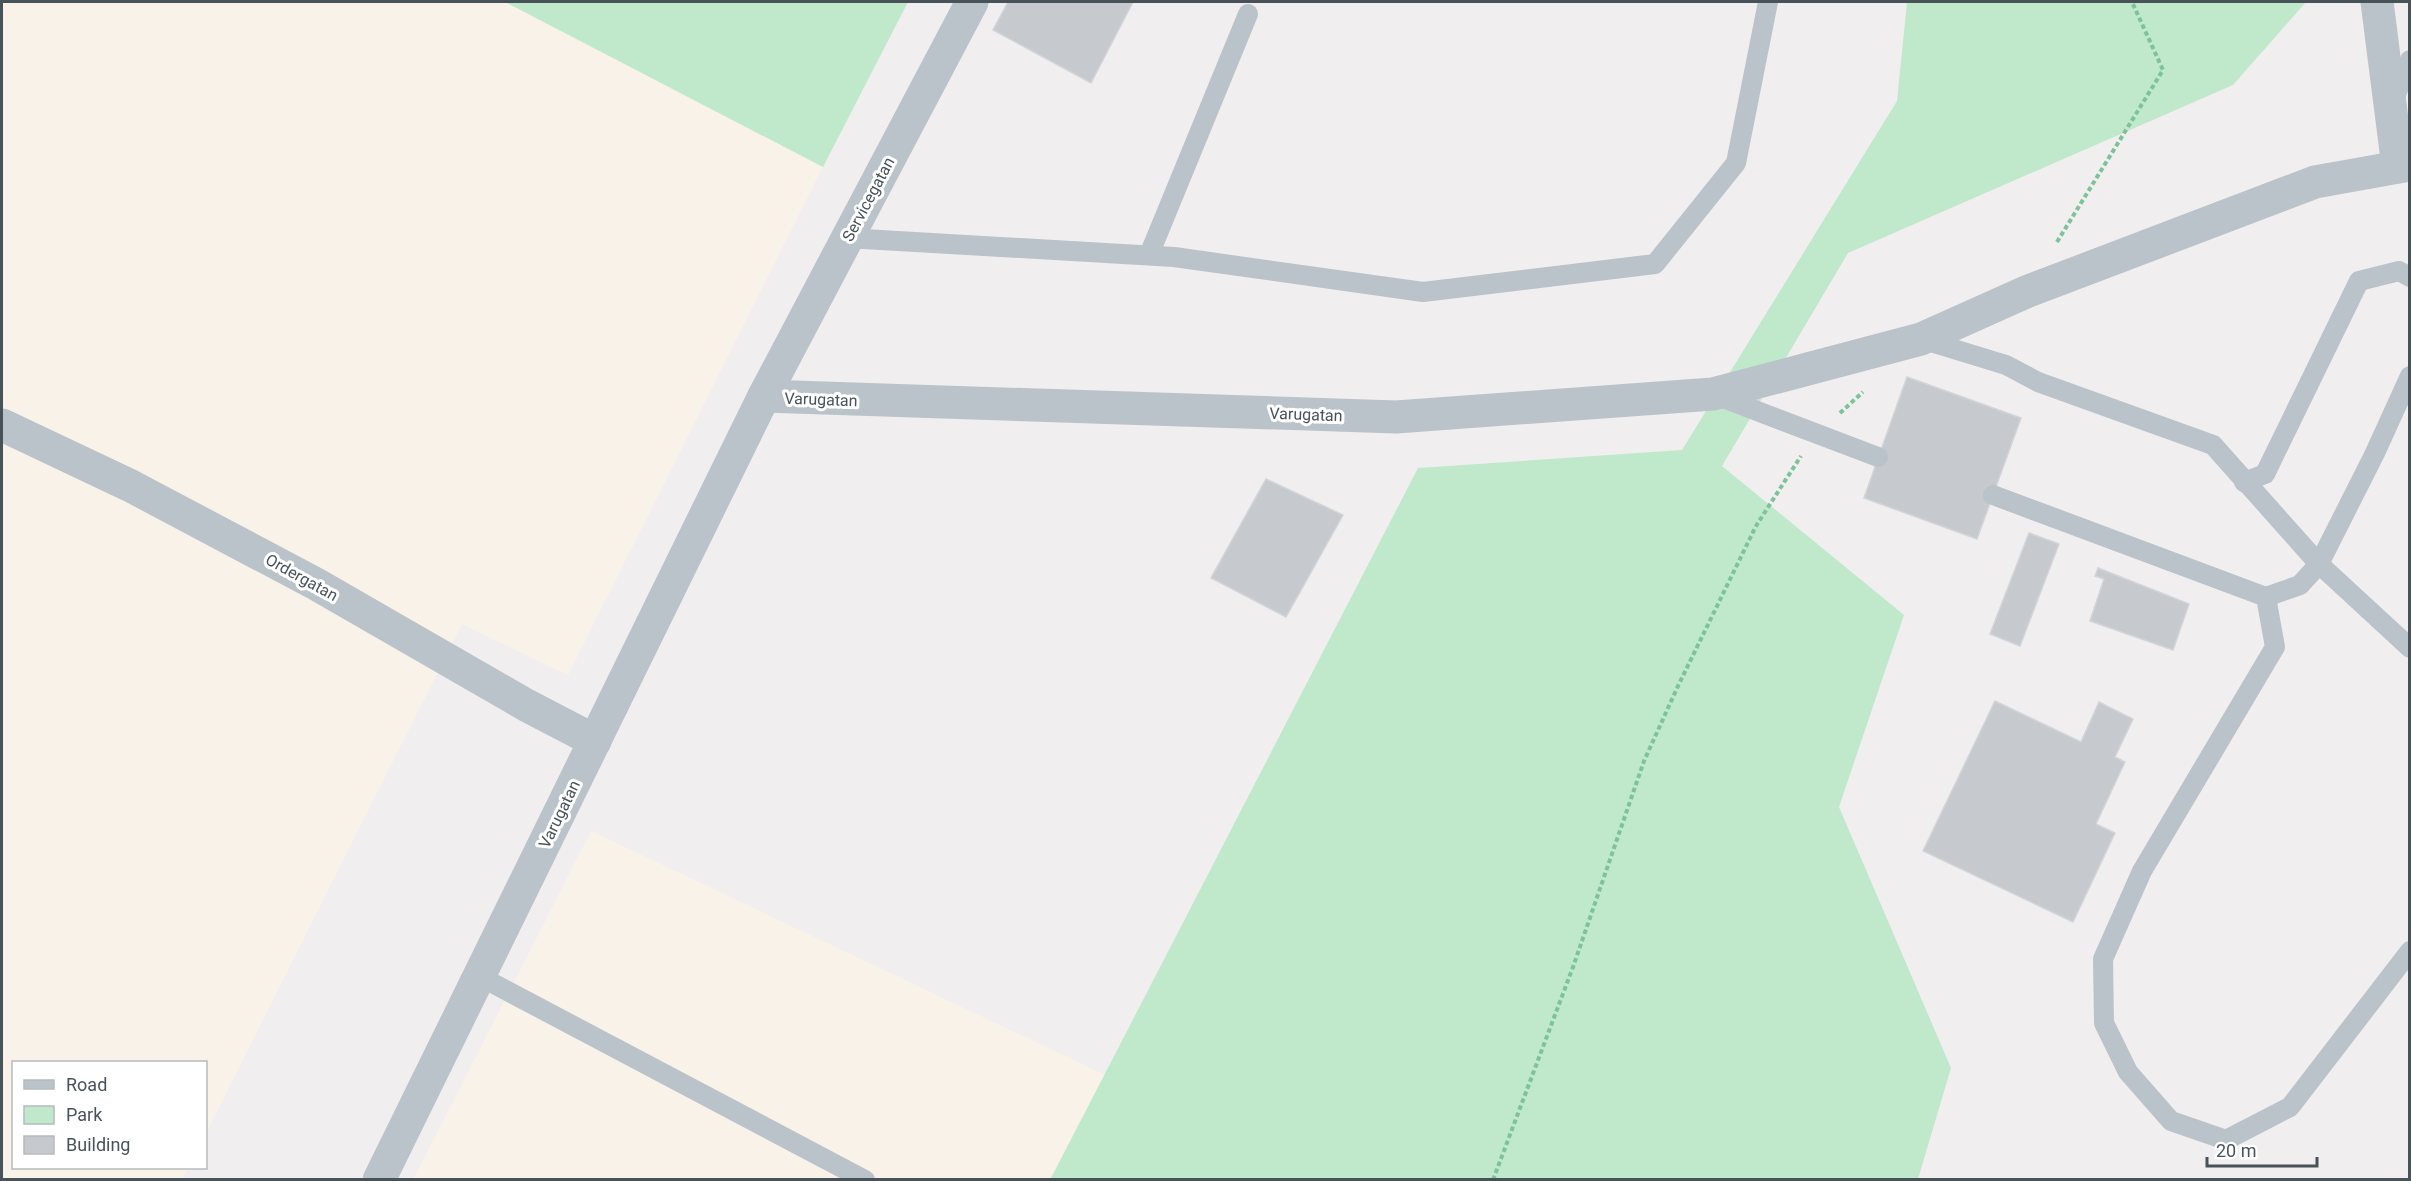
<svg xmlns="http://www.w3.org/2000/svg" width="2411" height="1181" font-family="Roboto,sans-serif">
<rect width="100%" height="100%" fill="#f0eeee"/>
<g fill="#f9f2e8">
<polygon points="2,2 505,2 823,167 568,675 462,624 206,1133 206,1062 14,1062 14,1168 188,1168 182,1179 2,1180"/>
<polygon points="591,831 1105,1075 1050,1179 413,1180"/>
</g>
<g fill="#c0e9cb">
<polygon points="505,2 908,2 823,167"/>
<polygon points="1907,2 2306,2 2233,85 1848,253 1722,466 1904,615 1839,807 1951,1068 1918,1179 1050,1180 1418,468 1682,450 1897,101"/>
</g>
<g fill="#c6c9cd" stroke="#d2d5d8" stroke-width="1.5">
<polygon points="1008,2 1133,2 1091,83 993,30"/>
<polygon points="1907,377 2021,418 1977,539 1864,498"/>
<polygon points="1266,479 1343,515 1286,617 1211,578"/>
<polygon points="2029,533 2059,544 2020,646 1990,634"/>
<polygon points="2098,568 2189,604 2173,650 2090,621 2104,579 2095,576"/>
<polygon points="1995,701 2081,742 2099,702 2133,719 2115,757 2125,762 2096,824 2115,833 2073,922 1923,851"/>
</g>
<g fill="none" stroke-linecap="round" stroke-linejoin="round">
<g stroke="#7cc398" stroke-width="4" stroke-dasharray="4.5 3" stroke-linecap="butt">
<polyline points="2057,242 2163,70 2132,2"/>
<polyline points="1840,413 1863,392"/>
<polyline points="1493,1180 1573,967 1644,761 1678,686 1756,526 1801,456"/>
</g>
<g stroke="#bac3c9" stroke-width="20">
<polyline points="2394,99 2410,60"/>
<polyline points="846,238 1174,257 1423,292 1655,264 1736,163 1768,2"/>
<polyline points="1149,255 1248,14"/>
<polyline points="1921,339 2006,365 2038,382 2213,445 2319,564 2410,648"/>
<polyline points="1715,395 1878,457"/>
<polyline points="2244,482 2265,474 2359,281 2399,271 2410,277"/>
<polyline points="1993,495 2266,597 2275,647 2142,871 2103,959 2104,1023 2128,1072 2171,1121 2226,1140 2290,1107 2410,951"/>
<polyline points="2266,597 2300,585 2319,564 2375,453 2410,376"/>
<polyline points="479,976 865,1180"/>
</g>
<g stroke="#bac3c9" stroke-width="33">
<polyline points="2377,2 2398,167"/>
<polyline points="764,396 1396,417 1713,394 1921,339 2026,292 2315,182 2410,165"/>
<polyline points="2,425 131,486 316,584 526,705 595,741"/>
<polyline points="379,1180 764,396 972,2"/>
</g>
</g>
<g text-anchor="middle" stroke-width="6" stroke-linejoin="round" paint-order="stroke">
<g font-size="16" fill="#485359" stroke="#fff">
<text transform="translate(868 199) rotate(-62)" y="6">Servicegatan</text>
<text transform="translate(821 399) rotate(2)" y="6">Varugatan</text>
<text transform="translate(1306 414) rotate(2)" y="6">Varugatan</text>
<text transform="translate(302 577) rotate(29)" y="6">Ordergatan</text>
<text transform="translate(559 814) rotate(-64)" y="6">Varugatan</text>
</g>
</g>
<rect width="2411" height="1181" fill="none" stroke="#485359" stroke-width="6"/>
<rect x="12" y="1061" width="195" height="108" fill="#ffffff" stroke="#b6babd" stroke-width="1.5"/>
<rect x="24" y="1080" width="30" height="9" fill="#bac3c9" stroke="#b6babd" stroke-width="1.5"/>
<text x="66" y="1091" font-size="18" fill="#485359">Road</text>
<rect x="24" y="1106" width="30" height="18" fill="#c0e9cb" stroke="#b6babd" stroke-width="1.5"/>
<text x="66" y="1121" font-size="18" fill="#485359">Park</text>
<rect x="24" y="1136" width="30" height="18" fill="#c6c9cd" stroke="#b6babd" stroke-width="1.5"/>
<text x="66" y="1151" font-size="18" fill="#485359">Building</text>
<path d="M2207 1157v9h110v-9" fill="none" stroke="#485359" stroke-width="3"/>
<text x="2216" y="1157" font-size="18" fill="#485359" stroke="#ffffff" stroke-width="4.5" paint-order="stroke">20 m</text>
</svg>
